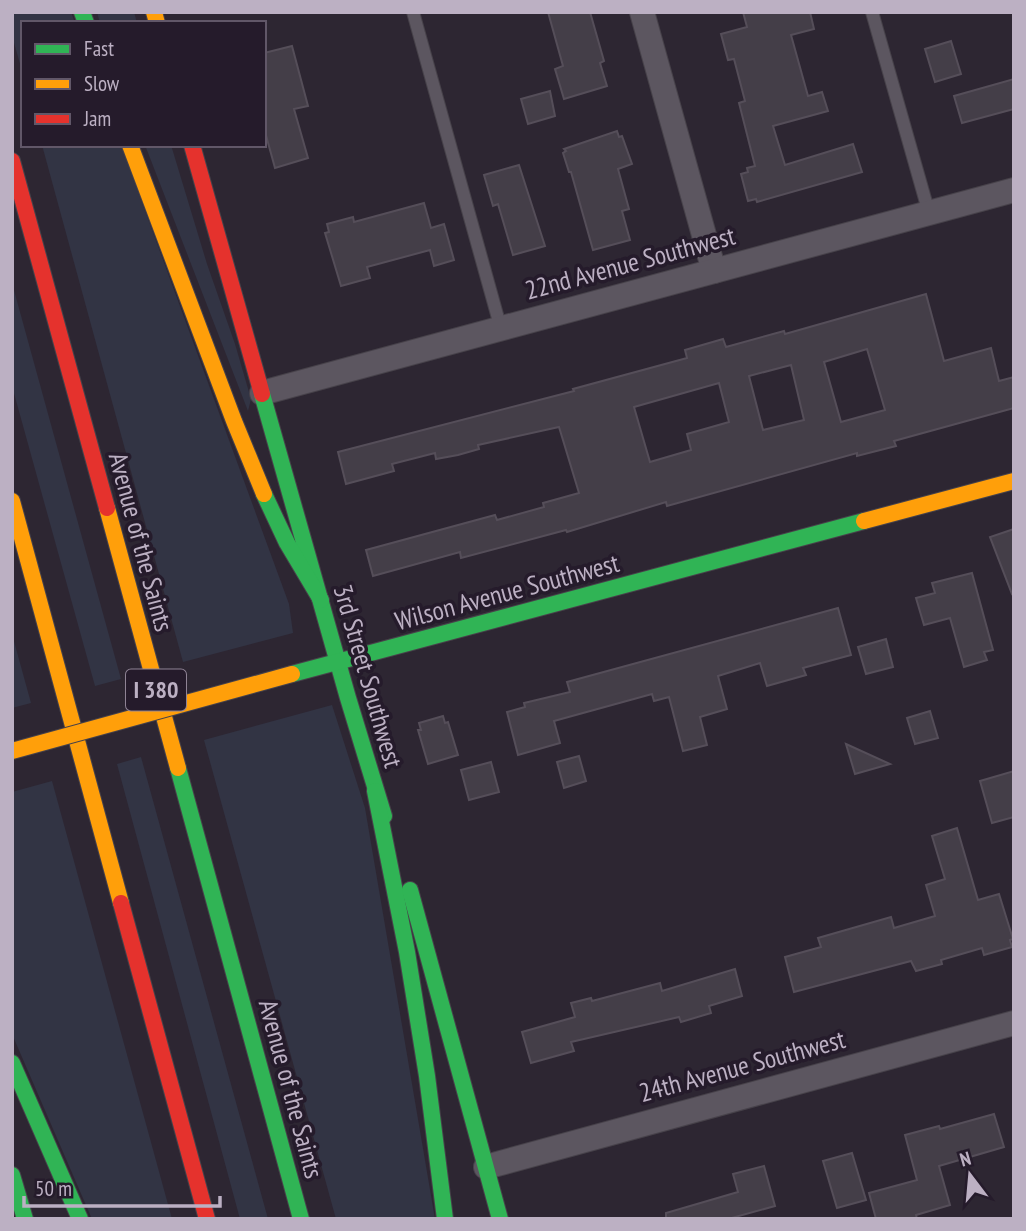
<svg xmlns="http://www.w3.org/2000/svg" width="1026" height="1231" font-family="'PT Sans Narrow',sans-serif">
<rect width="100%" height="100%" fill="#2d2632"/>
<g fill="#323444">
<polygon points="12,12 71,12 75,23 23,23 23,74 12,36"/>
<polygon points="97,12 134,12 137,23 100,23"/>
<polygon points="42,145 121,145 289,604 293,633 183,662"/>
<polygon points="145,145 171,145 207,264 235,344 251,399 248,411"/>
<polygon points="12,283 121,679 95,686 12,386"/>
<polygon points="12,634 31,703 12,708"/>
<polygon points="332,705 365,808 435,1219 336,1219 204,740"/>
<polygon points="141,757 268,1219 240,1219 117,764"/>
<polygon points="52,781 172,1219 92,1219 12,1034 12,792"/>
</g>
<g fill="#443e48" stroke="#554e59" stroke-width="2" fill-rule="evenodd">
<polygon points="548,12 590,12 604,61 600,63 607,86 564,99 555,69 563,66"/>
<polygon points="743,12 810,12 814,29 791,35 808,96 822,92 828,111 773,126 785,165 853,144 862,172 757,202 756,199 748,201 741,174 748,172 747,168 755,166 739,103 745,101 734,59 728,60 721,34 747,27"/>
<polygon points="951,41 961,74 935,82 925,49"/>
<polygon points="292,46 308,106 294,109 308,158 275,168 264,128 264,53"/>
<polygon points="1014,79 1014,109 962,123 954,96"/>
<polygon points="550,91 555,116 528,124 521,99"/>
<polygon points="617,131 619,137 622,136 632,164 618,169 629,209 622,211 630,240 593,250 571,172 569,172 563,153 566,151 564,149"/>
<polygon points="519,165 545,246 513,255 498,204 493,206 484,175"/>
<polygon points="424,203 431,228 444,224 454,260 434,266 430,250 367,267 370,278 341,286 325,233 329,232 327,224 353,217 354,222"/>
<path d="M926,294L944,361L991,348L999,381L1014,377V408L894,441L896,446L857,456V453L667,506L666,502L567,532L566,530L461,558L460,552L373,576L366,550L495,515L497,520L544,507L543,503L579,493L559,427L478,445L479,449L458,455L436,459L435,453L392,464L394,471L346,484L338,452L574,391L573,389L687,358L685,350L723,339L726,347L784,331L785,334ZM867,349L885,410L841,422L824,362ZM791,365L804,420L763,430L749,376ZM719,383L729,422L687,434L691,450L650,462L634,407Z"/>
<polygon points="1014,529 1014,593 1012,594 990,537"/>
<polygon points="972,573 993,650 984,652 987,660 964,667 950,618 924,625 916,598 935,593 932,583"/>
<polygon points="838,608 851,655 803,668 806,675 767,686 760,663 718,676 727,709 700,717 707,745 683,751 669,697 654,701 652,694 554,721 560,743 518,755 507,712 525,707 524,703 570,692 567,682"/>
<polygon points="886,639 893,667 866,674 858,647"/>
<polygon points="930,711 938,738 915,744 907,718"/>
<polygon points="443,716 445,723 448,722 458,755 428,764 418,730 421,730 419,723"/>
<polygon points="846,744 890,764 855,774"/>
<polygon points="579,756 586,781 564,788 557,762"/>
<polygon points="491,762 499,792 469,800 461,770"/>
<polygon points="1014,771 1014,817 992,823 980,781"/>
<polygon points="957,828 978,900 999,894 1013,939 1010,940 1012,947 984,955 982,948 941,960 942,964 916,971 911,961 794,992 785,957 821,947 818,938 891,917 894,928 935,916 926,885 945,879 932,836"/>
<polygon points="735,969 742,996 709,1006 711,1013 681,1022 679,1017 571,1042 574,1051 531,1063 522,1032 575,1017 571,1003 591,998 592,1001 660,983 662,991"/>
<polygon points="994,1114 1004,1147 939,1166 950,1205 916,1215 917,1219 876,1219 869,1193 917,1180 905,1135 939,1126 940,1129"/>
<polygon points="852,1153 866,1200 837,1208 823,1161"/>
<polygon points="764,1166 775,1206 728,1219 666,1219 666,1213 738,1192 733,1174"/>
</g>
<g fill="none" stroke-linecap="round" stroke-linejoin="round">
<g stroke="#47424a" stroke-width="14">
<g id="lane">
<polyline points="413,12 501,329"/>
<polyline points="872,12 929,213"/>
</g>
</g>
<g stroke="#47424a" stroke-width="26">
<g id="street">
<polyline points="642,12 714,271"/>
<polyline points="262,393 1014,190"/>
<polyline points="486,1167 1014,1023"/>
</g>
</g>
<g stroke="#47424a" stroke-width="18">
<g id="fast">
<polyline points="82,12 86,23"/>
<polyline points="262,394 348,698 384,816"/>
<polyline points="264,494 287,543 321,600"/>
<polyline points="292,674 864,521"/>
<polyline points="178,768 301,1219"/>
<polyline points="375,791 407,952 427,1076 445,1219"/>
<polyline points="410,890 500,1219"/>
<polyline points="12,1063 80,1219"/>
<polyline points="12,1175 25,1219"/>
</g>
</g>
<g stroke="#47424a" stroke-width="18">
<g id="slow">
<polyline points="154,12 157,23"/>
<polyline points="130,145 234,421 264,494"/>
<polyline points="12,501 121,903"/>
<polyline points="107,508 178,768"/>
<polyline points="864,521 1014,481"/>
</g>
</g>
<g stroke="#47424a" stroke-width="18">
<g id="jam">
<polyline points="192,145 262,394"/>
<polyline points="12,161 107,508"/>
<polyline points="121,903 207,1219"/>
</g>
</g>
<use href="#lane" stroke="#5c5660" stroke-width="12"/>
<use href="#street" stroke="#5c5660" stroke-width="24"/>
<use href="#fast" stroke="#30b455" stroke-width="16"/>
<use href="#slow" stroke="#ff9f0a" stroke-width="16"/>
<use href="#jam" stroke="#e5322d" stroke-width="16"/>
<g stroke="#47424a" stroke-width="18" stroke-linecap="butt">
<polyline id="slow-bridge" points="12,751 292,674"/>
</g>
<use href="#slow-bridge" stroke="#ff9f0a" stroke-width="16"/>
</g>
<g text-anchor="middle" stroke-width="7" stroke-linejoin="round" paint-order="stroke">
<rect fill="#251b2b" stroke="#8f8395" stroke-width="2" x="126" y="669.5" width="60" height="41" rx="5"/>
<g font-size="24" font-weight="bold" fill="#bcb0c3">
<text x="156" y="698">I 380</text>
</g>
<g font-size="26" fill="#bcb0c3" stroke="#251b2b">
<text transform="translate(630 263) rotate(-15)" y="9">22nd Avenue Southwest</text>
<text transform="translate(141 542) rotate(75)" y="9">Avenue of the Saints</text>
<text transform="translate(507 592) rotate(-15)" y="9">Wilson Avenue Southwest</text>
<text transform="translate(368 676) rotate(74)" y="9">3rd Street Southwest</text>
<text transform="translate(742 1066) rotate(-15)" y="9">24th Avenue Southwest</text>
<text transform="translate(291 1089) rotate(75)" y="9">Avenue of the Saints</text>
</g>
</g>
<rect width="1026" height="1231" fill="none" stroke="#bcb0c3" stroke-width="28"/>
<rect x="21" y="21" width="245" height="126" fill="#251b2b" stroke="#615768" stroke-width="2"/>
<rect x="35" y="44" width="35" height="10" fill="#30b455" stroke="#615768" stroke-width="2"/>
<text x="84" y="56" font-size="21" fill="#bcb0c3">Fast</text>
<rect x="35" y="79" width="35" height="10" fill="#ff9f0a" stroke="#615768" stroke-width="2"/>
<text x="84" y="91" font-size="21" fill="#bcb0c3">Slow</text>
<rect x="35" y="114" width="35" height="10" fill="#e5322d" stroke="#615768" stroke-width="2"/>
<text x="84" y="126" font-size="21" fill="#bcb0c3">Jam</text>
<g transform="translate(970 1175) rotate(344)" stroke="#251b2b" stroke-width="5" paint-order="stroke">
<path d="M0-5L12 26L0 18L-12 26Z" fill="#bcb0c3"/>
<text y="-10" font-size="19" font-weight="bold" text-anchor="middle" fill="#bcb0c3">N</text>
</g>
<path d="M24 1196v10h196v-10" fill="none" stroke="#bcb0c3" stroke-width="3.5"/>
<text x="35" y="1196" font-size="21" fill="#bcb0c3" stroke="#251b2b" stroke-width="5" paint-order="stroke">50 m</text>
</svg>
